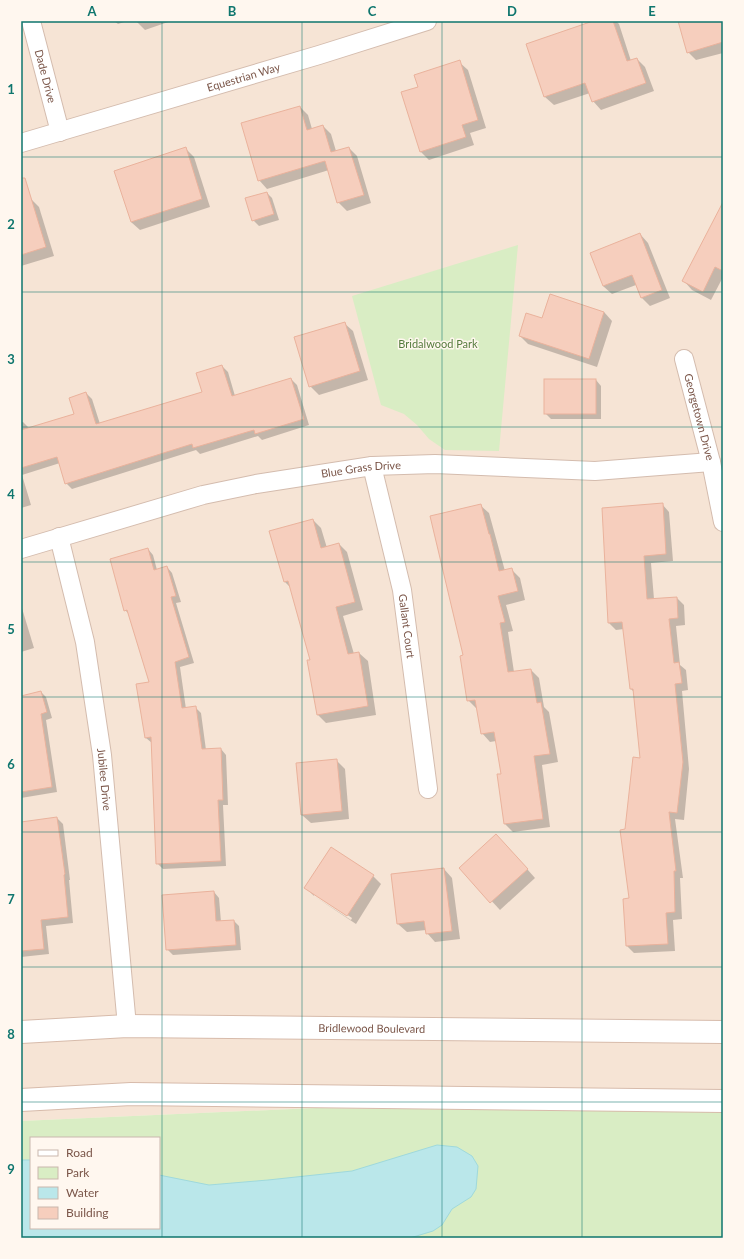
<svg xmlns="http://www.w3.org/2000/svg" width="744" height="1259" font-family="Lato,sans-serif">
<rect width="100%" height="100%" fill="#fef3e7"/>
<polygon fill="#f6e4d5" points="21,21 723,21 723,1112 315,1108 21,1121"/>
<g fill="#d9edc4" fill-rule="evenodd">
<polygon points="518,245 499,451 445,450 429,439 417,425 404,414 381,405 352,296"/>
<path d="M315,1108L723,1112V1238H21V1121ZM31,1138H159V1228H31Z"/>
</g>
<polygon fill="#bae7ea" stroke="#9fd9dc" points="437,1145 457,1147 472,1156 478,1166 476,1189 471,1197 452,1209 442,1225 433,1231 410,1238 21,1238 21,1160 31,1160 31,1228 159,1228 159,1175 209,1185 268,1180 352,1171"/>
<g fill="#0003" fill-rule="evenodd">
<polygon points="114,21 127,21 118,24"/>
<polygon points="136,21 171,21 145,30"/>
<polygon points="596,21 616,21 619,24 631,61 637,59 645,67 654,91 601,110 593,101 590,93 554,105 545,97 527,45"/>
<polygon points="679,21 723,21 723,53 696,60 688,52"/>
<polygon points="459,62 468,70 486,128 470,133 474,145 429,160 420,151 419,88"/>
<polygon points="300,107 308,115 312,129 323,126 331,134 336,151 349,148 357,156 371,203 347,211 338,202 329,170 267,189 259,180"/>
<polygon points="186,149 194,157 210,207 140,230 131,222"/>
<polygon points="267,193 272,198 279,220 259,226 253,220"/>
<polygon points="31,199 39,207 54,256 21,266 21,202"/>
<polygon points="723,218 723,277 711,300 692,290 684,281"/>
<polygon points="640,234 648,243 670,298 650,306 641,297 636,285 612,294 603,286"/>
<polygon points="604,312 612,321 597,367 528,344 520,336"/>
<polygon points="344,323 353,331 368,380 319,395 310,386"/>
<polygon points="222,366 228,372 235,396 291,379 297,385 309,425 262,440 258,436 200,454 196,450 72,489 66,483 60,463 22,475 31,505 21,508 21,422 23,422 29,428 75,415 86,393 92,399 100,424 204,393"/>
<polygon points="596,380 601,386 601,419 551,419 545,413"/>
<polygon points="662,504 669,512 673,561 651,563 654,599 677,598 684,605 685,625 676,626 680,665 686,670 688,690 682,691 689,769 684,820 675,819 683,878 680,878 682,919 673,920 675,951 634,953 627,946 630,899 626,830 641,759 634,692 631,689 624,629 616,630 609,623"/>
<polygon points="480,505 489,513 505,571 511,569 520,578 525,600 506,605 513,631 508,632 514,672 531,670 539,678 544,707 549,712 558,762 542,765 550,827 513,832 505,824 502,775 496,741 490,742 482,733 477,709 468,700 464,656"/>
<polygon points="313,520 321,528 327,548 339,544 347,552 363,610 343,616 354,654 359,653 368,661 376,715 326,723 318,715 311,661 291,588 285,582 270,532"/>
<polygon points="148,549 153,555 157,570 167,567 172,573 181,602 176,603 194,663 180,667 186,709 195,707 201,713 206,750 221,749 226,755 228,805 223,805 226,866 163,869 157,863 152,743 146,738 150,683 130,615 125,610"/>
<polygon points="21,605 34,648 21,652"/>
<polygon points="41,692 46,697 52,718 46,720 57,792 21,798 21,697"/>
<polygon points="336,760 345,769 349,819 311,823 302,815 297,764"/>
<polygon points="57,818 63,824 70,880 69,880 73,923 46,926 49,954 21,957 21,823"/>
<polygon points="505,844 535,878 500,910 461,868"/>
<polygon points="444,869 452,878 460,939 435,942 427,933 426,930 407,932 398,924"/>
<path d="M373,876L381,884L356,924L314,896L306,888ZM314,893L352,918L351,920L314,896Z"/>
<polygon points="214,892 219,898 221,922 234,921 239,926 241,950 173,955 167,949"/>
</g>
<g fill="#f6cebd" stroke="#eab29c">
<polygon points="593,21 613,21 627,61 637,58 646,83 592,102 585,83 544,97 526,44"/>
<polygon points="678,21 723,21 723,42 687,53"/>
<polygon points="460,60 478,120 462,125 466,137 420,152 401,92 418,87 414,75"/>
<polygon points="300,106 307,130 323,125 331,152 349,147 364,195 337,203 325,161 258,181 241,123"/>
<polygon points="186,147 202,199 131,222 114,171"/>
<polygon points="21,178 25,178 46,247 21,255"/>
<polygon points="267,192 274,214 252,221 245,198"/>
<polygon points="723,202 723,271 715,267 703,292 682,281"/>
<polygon points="640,233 662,290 641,298 632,275 603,286 590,253"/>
<polygon points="550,294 604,312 589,359 519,336 526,313 542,318"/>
<polygon points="345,322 360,371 309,387 294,337"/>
<polygon points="222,365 232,396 291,378 304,419 255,434 254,430 193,448 192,444 65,484 57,457 21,468 21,430 74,414 69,398 86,392 96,424 202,392 196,373"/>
<rect x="544" y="379" width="52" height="35"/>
<polygon points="663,503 666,554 644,556 647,599 677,597 678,618 669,619 674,663 679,662 682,683 675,684 683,762 677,813 669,812 676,871 674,871 675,912 666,913 668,944 626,946 623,899 629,898 620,830 625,829 633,757 640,758 633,689 630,689 622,622 608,623 602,508"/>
<polygon points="481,504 489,534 490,534 499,571 512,568 518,591 498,596 505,622 500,623 508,672 531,669 537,703 541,702 550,754 534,756 543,819 504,824 497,774 501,774 494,732 481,734 475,700 467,701 460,656 463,655 430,516"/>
<polygon points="313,519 321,548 339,543 355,602 336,607 348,654 359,652 368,706 317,715 307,660 310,660 288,581 284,582 269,531"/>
<polygon points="148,548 154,570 167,566 176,596 171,597 189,657 175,662 182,708 196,706 202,749 221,748 223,800 218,800 221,861 156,864 151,737 145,738 136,684 149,682 127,610 124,611 110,559"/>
<polygon points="41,691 47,712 41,714 52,787 21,792 21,696"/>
<polygon points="337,759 342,811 301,815 296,763"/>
<polygon points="57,817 65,874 64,875 68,917 41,920 44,949 21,951 21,822"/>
<polygon points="496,834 528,869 490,903 459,868"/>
<polygon points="331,847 374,875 347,916 304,888"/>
<polygon points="444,868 452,931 426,934 424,921 397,924 391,874"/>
<polygon points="214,891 216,921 234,920 236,945 166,950 162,895"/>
</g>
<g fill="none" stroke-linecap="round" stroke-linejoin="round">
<g stroke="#d4bcae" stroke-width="20">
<g id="minor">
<path id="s1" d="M31,21L60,132"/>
<path id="s2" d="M21,143L319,55L427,21"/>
<path id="s3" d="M684,359L711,462L723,522"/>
<path id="s4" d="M372,466L402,590L428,789"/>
<path id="s5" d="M59,537L85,642L102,755L127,1026"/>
<path id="s6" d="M21,549L203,495L256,484L372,466L435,464L595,471L711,462"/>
</g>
</g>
<g stroke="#d7bbab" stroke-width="24">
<g id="secondary">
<path id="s7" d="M21,1032L127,1026L723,1032"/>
<polyline points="21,1100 131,1094 723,1101"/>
</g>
</g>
<use href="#minor" stroke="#fff" stroke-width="18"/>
<use href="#secondary" stroke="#fff" stroke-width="22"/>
</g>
<path fill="none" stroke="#0f766e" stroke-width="1" stroke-opacity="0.55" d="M162,21V1238M302,21V1238M442,21V1238M582,21V1238M21,157H723M21,292H723M21,427H723M21,562H723M21,697H723M21,832H723M21,967H723M21,1102H723"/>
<g text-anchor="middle" stroke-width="3" stroke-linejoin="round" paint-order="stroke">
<g font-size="11" fill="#7b5649" stroke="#fff7ef">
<text dy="4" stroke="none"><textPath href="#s1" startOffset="57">Dade Drive</textPath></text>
<text dy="4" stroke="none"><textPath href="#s2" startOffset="232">Equestrian Way</textPath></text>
<text dy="4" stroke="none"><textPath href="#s3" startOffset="60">Georgetown Drive</textPath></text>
<text dy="4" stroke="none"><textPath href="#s6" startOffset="350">Blue Grass Drive</textPath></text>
<text dy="4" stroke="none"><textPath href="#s4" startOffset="164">Gallant Court</textPath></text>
<text dy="4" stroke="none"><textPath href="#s5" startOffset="247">Jubilee Drive</textPath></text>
<text dy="4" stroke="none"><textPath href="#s7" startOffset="351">Bridlewood Boulevard</textPath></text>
</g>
<g font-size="11" fill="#557b3d" stroke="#fff7ef">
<text x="438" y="348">Bridalwood Park</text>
</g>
</g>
<rect width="744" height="1259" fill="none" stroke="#fff7ef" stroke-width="44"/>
<rect x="30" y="1137" width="130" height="92" fill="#fff7ef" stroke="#cab7ad"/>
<rect x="38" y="1150" width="20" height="6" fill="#ffffff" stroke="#cab7ad"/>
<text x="66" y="1157" font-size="12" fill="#7b5649">Road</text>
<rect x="38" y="1167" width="20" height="12" fill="#d9edc4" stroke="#cab7ad"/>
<text x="66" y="1177" font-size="12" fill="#7b5649">Park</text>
<rect x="38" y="1187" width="20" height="12" fill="#bae7ea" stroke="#cab7ad"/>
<text x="66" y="1197" font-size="12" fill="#7b5649">Water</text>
<rect x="38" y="1207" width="20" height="12" fill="#f6cebd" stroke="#cab7ad"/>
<text x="66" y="1217" font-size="12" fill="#7b5649">Building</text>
<rect x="22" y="22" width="700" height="1215" fill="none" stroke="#0f766e" stroke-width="1.5"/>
<g font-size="13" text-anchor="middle" font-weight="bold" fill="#0f766e">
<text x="92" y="16">A</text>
<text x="232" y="16">B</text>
<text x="372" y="16">C</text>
<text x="512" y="16">D</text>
<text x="652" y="16">E</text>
<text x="11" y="94">1</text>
<text x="11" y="229">2</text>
<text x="11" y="364">3</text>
<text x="11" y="499">4</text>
<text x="11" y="634">5</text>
<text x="11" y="769">6</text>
<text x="11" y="904">7</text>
<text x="11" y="1039">8</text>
<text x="11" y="1174">9</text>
</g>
</svg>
